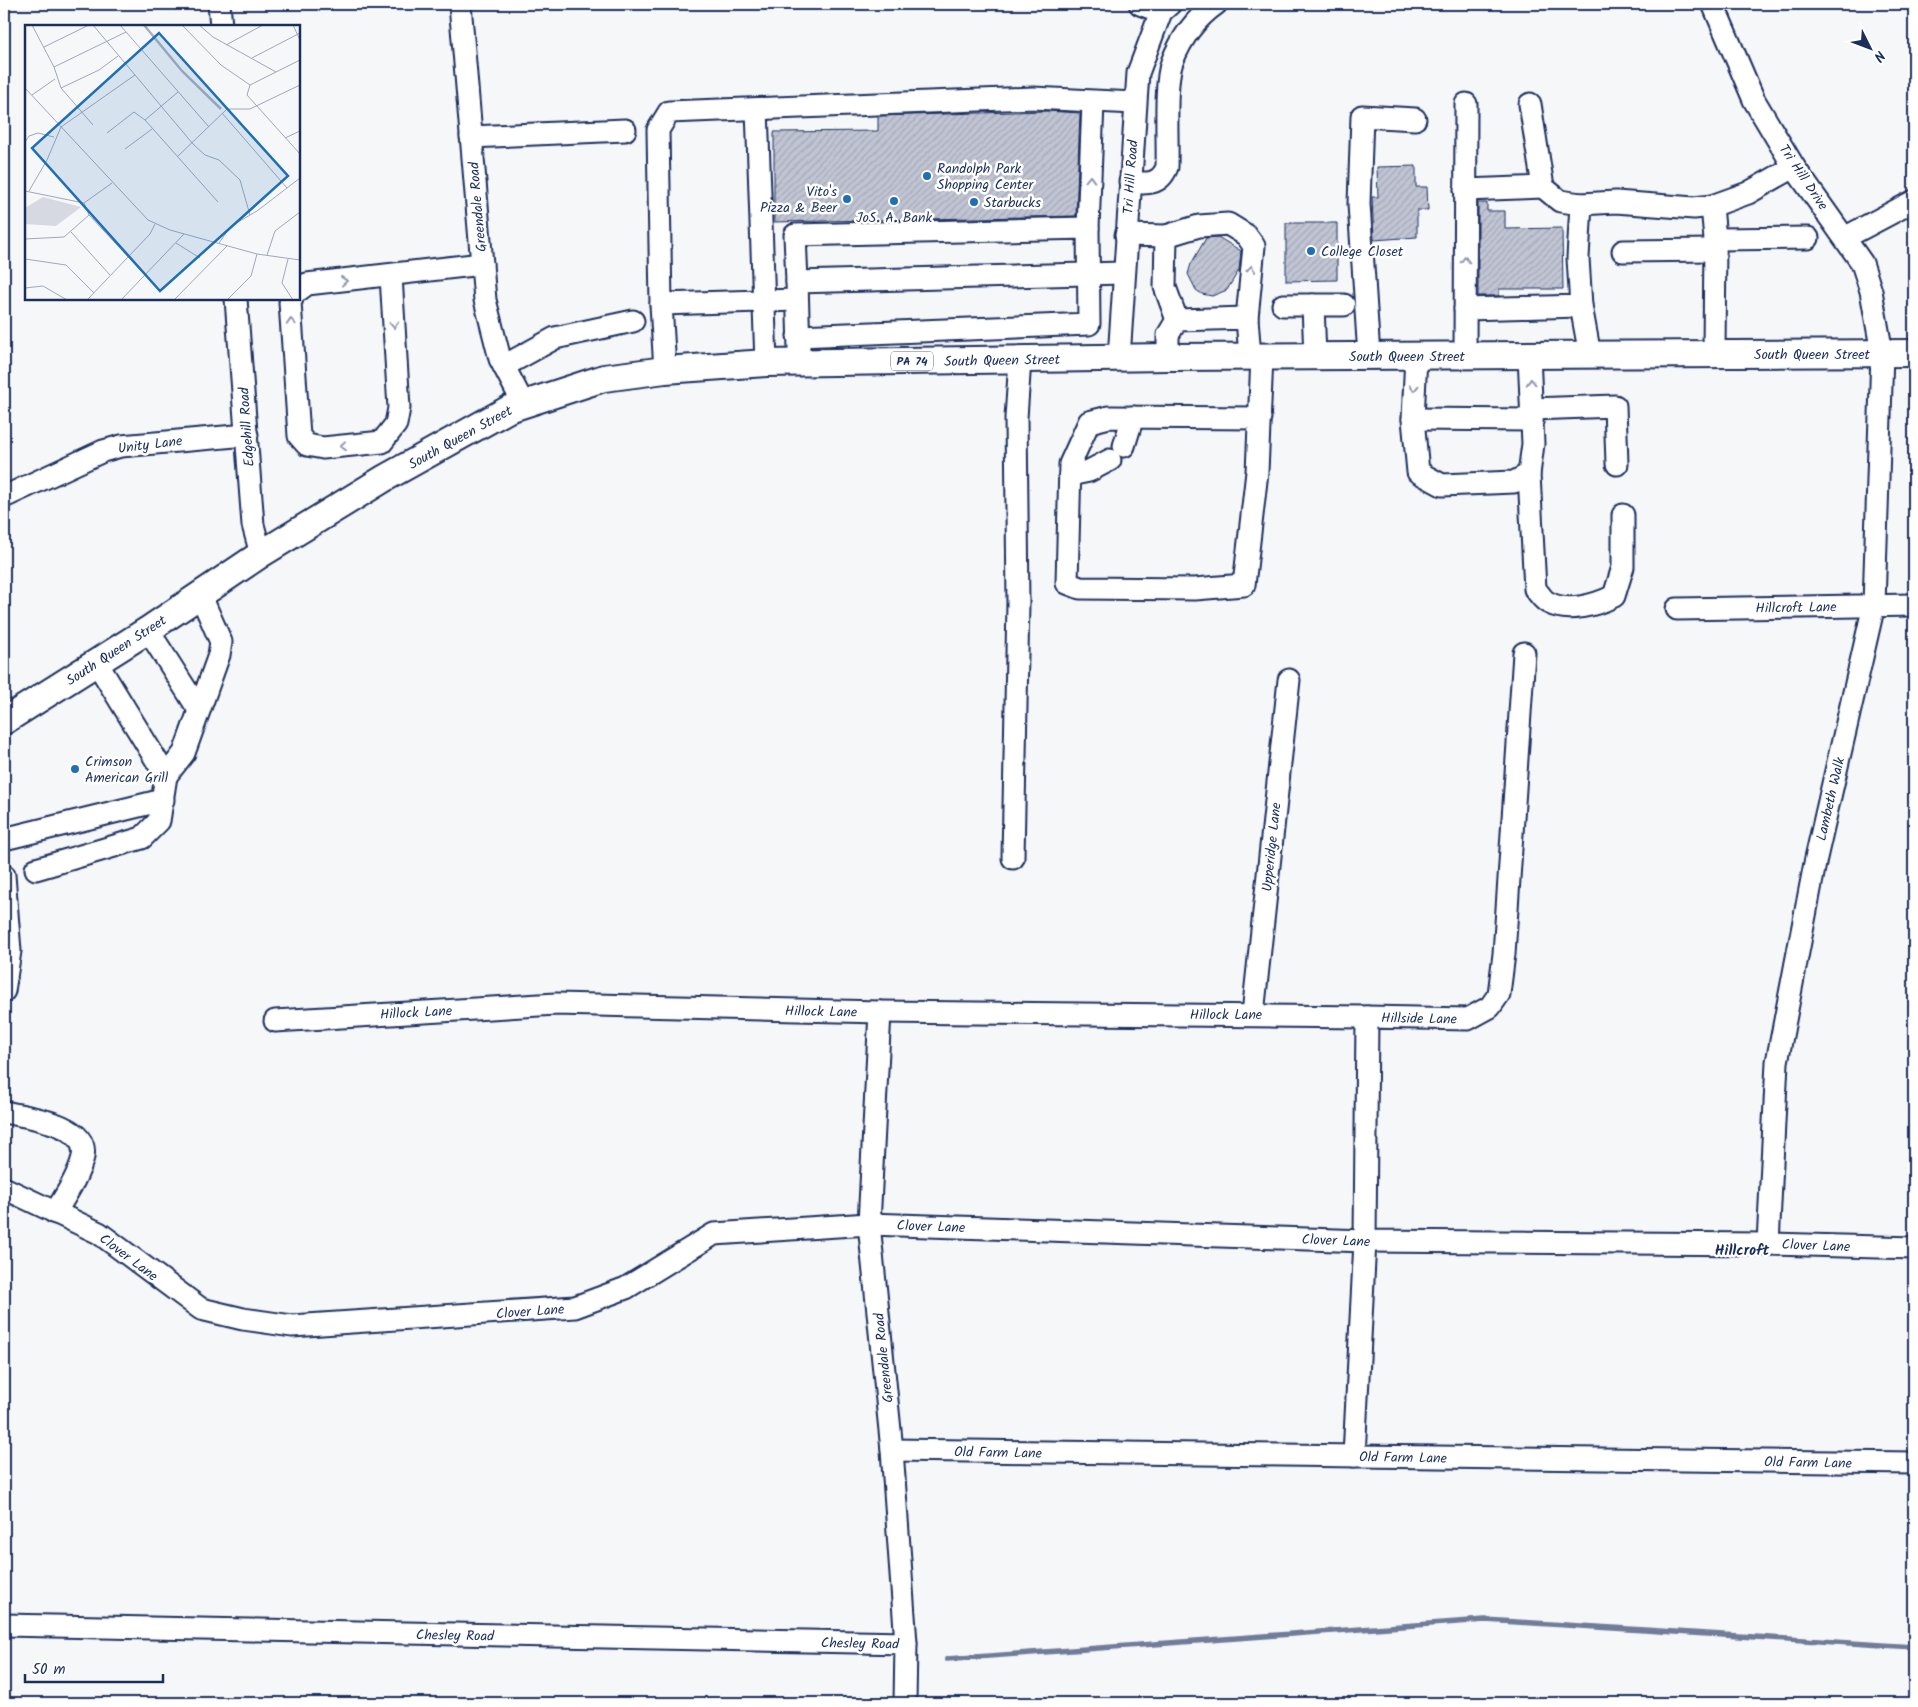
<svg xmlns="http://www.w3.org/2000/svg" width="1918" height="1707" font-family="Kalam,sans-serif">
<defs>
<pattern id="building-hatch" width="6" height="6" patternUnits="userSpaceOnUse" patternTransform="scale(1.25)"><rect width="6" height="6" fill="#c0c4d3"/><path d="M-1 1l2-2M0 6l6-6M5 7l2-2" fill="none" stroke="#a4a9b8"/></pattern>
</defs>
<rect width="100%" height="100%" fill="#f6f7f9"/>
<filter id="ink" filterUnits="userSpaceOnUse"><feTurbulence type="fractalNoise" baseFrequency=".02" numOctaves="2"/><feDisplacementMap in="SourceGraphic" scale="10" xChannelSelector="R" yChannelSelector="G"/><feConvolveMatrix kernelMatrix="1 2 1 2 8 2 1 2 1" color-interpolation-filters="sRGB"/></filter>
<g filter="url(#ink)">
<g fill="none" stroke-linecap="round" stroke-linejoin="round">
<polyline stroke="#707c99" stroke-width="5.5" points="947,1659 1485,1620 1914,1647"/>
</g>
<g fill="url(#building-hatch)" stroke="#1b2f5e">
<polygon points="1047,111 1080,113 1076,216 774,222 774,132 878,131 878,116"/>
<polygon points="1416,166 1416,187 1427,187 1428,210 1417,210 1417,237 1374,240 1372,197 1378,197 1377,167"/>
<polygon points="1478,203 1487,203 1487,211 1505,211 1505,229 1562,228 1563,289 1499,289 1499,296 1478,296"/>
<polygon points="1286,223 1337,223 1337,280 1286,281"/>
<polygon points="1218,237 1241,251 1239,270 1227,290 1212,296 1202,294 1196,290 1188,274 1191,264 1206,238"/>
</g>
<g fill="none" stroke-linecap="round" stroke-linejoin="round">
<g stroke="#1b2f5e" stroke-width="25">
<g id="minor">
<polyline points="219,4 221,26"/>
<polyline points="460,4 485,300 500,359 523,403"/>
<polyline points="1140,4 1161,12"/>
<polyline points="1713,4 1754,100 1794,167 1862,263 1871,291 1882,353 1874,605 1816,858 1777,1062 1768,1244"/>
<polyline points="757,109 766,363"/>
<polyline points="471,137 625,130"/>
<path d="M1130,182C1147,184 1160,185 1167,167C1168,141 1164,84 1172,62C1181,39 1196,18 1216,4"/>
<polyline points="1465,190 1543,187 1530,104"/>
<polyline points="1581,204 1616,202 1694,208 1712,206 1748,193 1794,167"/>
<polyline points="1712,206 1715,239 1714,354"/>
<polyline points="1088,228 1093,103"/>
<polyline points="1126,235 1166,236 1199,226 1228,224 1246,235 1254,246 1247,318"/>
<polyline points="1166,236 1165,287 1177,320"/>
<polyline points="1846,237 1914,201"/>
<polyline points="1715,239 1808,238"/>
<polyline points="1623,251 1715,250"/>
<polyline points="797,282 795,235 1088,228 1089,324 798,336"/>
<polyline points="299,290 307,284 482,264"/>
<polyline points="236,299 253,525 261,554"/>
<polyline points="292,299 290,302 299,436 307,445 323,448 382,442 396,424 399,408 391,276"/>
<polyline points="661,304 658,130 669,112 1033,98 1135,103"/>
<polyline points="1283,305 1313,305"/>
<polyline points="1581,306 1590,355"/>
<polyline points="1465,309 1581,306 1578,258 1581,204 1560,201 1543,187"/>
<polyline points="799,350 797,282 1123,273"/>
<polyline points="1369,356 1359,204 1362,116 1415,119"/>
<polyline points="1416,356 1413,419 1418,472 1442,485 1514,482 1529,474 1533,444 1529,355"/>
<polyline points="1465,356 1466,104"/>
<polyline points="1168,357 1168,335 1177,320 1247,318 1250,357"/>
<polyline points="1315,357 1313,305 1344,305"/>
<polyline points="1119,358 1138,73 1161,12 1170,4"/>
<polyline points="504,366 555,338 633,321"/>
<polyline points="665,370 661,304 797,300"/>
<polyline points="1532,409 1615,406 1617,464"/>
<polyline points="1260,418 1109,417 1089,422 1070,464 1067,583 1080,588 1195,589 1244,585 1257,472 1262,357"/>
<polyline points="1413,419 1532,420"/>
<polyline points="1124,446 1133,417"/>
<path d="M1529,474L1535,589C1539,593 1543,601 1549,603C1568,613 1596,605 1614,596L1623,567V515"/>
<polyline points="1070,475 1089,471 1110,460"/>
<polyline points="4,497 103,451 121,446 247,435"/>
<polyline points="1677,609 1914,605"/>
<polyline points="148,630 199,710"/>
<polyline points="97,663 166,776 184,753 219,655 221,642 200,594"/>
<polyline points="4,839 163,800"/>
<polyline points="1013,858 1018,603 1016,418 1020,360"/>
<polyline points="36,869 142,838 159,821 166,776"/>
<polyline points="4,875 10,951 4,991"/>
<polyline points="880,1012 869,1224 892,1450 906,1643 905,1703"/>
<polyline points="1253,1014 1289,680"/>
<polyline points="275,1021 556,1004 880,1012 1367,1017"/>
<path d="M4,1112C26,1117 90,1123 83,1157C78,1177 65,1196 55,1213"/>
<polyline points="4,1188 99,1233 201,1309 243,1319 292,1326 575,1307 626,1288 714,1234 869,1224 1365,1241 1768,1244 1914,1248"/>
<polyline points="892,1450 1914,1463"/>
<polyline points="1354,1456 1365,1241 1367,1017 1468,1019 1490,1007 1499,994 1504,954 1524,653"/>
<polyline points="4,1625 906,1643"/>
</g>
</g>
<g stroke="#1b2f5e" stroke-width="30">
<polyline id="major" points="4,721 148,630 261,554 385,478 509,409 604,378 665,370 766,363 1168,357 1914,353"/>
</g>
<use href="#minor" stroke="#fff" stroke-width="21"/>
<use href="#major" stroke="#fff" stroke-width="26"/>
</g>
<defs><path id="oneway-chevron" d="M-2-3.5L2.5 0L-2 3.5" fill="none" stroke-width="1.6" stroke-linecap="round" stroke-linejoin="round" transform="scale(1.25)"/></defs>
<g stroke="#8d97ae">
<use href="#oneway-chevron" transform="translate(1090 179) rotate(-88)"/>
<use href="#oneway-chevron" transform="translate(1465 260) rotate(-90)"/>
<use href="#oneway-chevron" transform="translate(1251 269) rotate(-85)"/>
<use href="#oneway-chevron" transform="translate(344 281) rotate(-6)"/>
<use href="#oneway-chevron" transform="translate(291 322) rotate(-94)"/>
<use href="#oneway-chevron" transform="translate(394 325) rotate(86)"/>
<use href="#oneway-chevron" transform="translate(1531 382) rotate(-92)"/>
<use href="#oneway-chevron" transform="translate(1414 388) rotate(93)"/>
<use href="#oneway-chevron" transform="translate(343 446) rotate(174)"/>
</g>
</g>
<g fill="#1f6fb2" stroke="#fff" stroke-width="2">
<circle cx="927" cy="176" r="5"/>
<circle cx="847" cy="199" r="5"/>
<circle cx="894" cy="201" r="5"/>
<circle cx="974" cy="202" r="5"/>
<circle cx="1311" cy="251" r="5"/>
<circle cx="75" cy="769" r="5"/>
</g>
<g text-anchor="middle" stroke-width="5" stroke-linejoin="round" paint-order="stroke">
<rect fill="#fff" stroke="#5f6d8e" stroke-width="1" x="891" y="351.5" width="42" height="19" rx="4"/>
<g font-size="12" font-weight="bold" fill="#1b2f5e">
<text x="912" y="365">PA 74</text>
</g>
<g font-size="14" fill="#1b2f5e" stroke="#fff" text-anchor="start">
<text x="937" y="173">Randolph Park<tspan x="937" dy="16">Shopping Center</tspan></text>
<text x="837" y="196" text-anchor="end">Vito's<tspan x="837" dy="16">Pizza &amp; Beer</tspan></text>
<text x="984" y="207">Starbucks</text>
<text x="894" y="222" text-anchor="middle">JoS. A. Bank</text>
<text x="1321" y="256">College Closet</text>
<text x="85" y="766">Crimson<tspan x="85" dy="16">American Grill</tspan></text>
</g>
<g font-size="14" fill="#1b2f5e" stroke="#fff">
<text transform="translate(1130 177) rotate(-86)" y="5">Tri Hill Road</text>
<text transform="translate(1804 177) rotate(56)" y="5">Tri Hill Drive</text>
<text transform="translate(477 207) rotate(-95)" y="5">Greendale Road</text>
<text x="1812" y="359">South Queen Street</text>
<text x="1407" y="361">South Queen Street</text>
<text transform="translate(1002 360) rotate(-1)" y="5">South Queen Street</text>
<text transform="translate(246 427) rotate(-94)" y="5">Edgehill Road</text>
<text transform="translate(460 437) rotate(-29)" y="5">South Queen Street</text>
<text transform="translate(150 444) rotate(-7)" y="5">Unity Lane</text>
<text transform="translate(1796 607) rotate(-1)" y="5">Hillcroft Lane</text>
<text transform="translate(116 650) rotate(-33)" y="5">South Queen Street</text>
<text transform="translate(1830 799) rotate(-77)" y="5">Lambeth Walk</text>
<text transform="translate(1271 847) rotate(-84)" y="5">Upperidge Lane</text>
<text transform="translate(821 1011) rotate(1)" y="5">Hillock Lane</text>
<text transform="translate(416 1012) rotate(-3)" y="5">Hillock Lane</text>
<text x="1226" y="1019">Hillock Lane</text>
<text transform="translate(1419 1018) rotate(1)" y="5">Hillside Lane</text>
<text transform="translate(931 1226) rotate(2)" y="5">Clover Lane</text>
<text transform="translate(1336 1240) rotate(2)" y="5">Clover Lane</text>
<text transform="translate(1816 1245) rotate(2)" y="5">Clover Lane</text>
<text transform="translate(129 1257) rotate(37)" y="5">Clover Lane</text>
<text transform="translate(530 1311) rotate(-4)" y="5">Clover Lane</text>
<text transform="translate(883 1358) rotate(-96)" y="5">Greendale Road</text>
<text transform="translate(998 1452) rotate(1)" y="5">Old Farm Lane</text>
<text transform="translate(1403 1457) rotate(1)" y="5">Old Farm Lane</text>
<text transform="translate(1808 1462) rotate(1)" y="5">Old Farm Lane</text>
<text transform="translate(455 1635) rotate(1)" y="5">Chesley Road</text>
<text transform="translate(860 1643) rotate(1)" y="5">Chesley Road</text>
</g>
<g font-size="15" font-weight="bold" fill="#1b2f5e" stroke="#fff">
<text x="1742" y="1255">Hillcroft</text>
</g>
</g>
<g transform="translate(25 25)">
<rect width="275" height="275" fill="#f6f7f9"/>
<path d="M18,172L56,182L31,201L0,199V183Z" fill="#d6d9e2"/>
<path fill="none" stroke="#a9b0c1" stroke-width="2.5" d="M119,0L157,46L196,84"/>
<path fill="none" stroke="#9ea7bb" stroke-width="1" d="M7,0L29,42L36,63L68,100M68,0L168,119L180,130L194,135L215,155L225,190M95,0L184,102M157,0L196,40L225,60M174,0L188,12L251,47M268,0L275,15M201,20L238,0M19,22L64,0M227,33L275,8M29,42L101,7M225,60L222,70L275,129M225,60L275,35M0,63L123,195L145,205L232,229L275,235M36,63L74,45L93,31M7,70L30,54M197,88L262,163M120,95L193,177M82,108L109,87L120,95L153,67M260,113L275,106M0,117L4,111L13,108L29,112M100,124L127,104M152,132L202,84H225L275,60M0,166L59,178L87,158M4,166L22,135L36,102L110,50M59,178L64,190L120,250M46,207L85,250M0,214L39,212L64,190M151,218L175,233M194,218L206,201L232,186L275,153M242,230L250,206L275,187M0,234L41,240L69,268M263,234L257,258L268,275M0,263L18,261L42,275M62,275L125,209L130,199M96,275L159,209M149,275L202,221M202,275L226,251L232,229"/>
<path fill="#1f6fb2" fill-opacity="0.15" stroke="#1f6fb2" stroke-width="2.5" d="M134,8L263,151L135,266L7,123Z"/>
<rect width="275" height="275" fill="none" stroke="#1b2f5e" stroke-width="2.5"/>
</g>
<rect width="1918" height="1707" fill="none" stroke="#fff" stroke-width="20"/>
<rect x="10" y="10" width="1898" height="1687" fill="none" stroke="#1b2f5e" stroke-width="2" filter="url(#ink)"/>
<g transform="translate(1870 48) rotate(132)" stroke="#ffffff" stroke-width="4" paint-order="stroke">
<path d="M0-4L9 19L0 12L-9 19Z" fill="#1b2f5e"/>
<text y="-8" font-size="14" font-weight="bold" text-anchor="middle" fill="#1b2f5e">N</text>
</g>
<path d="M25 1674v8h138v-8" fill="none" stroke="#1b2f5e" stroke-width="2.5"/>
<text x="32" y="1674" font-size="15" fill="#1b2f5e" stroke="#ffffff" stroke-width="4" paint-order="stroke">50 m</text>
</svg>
